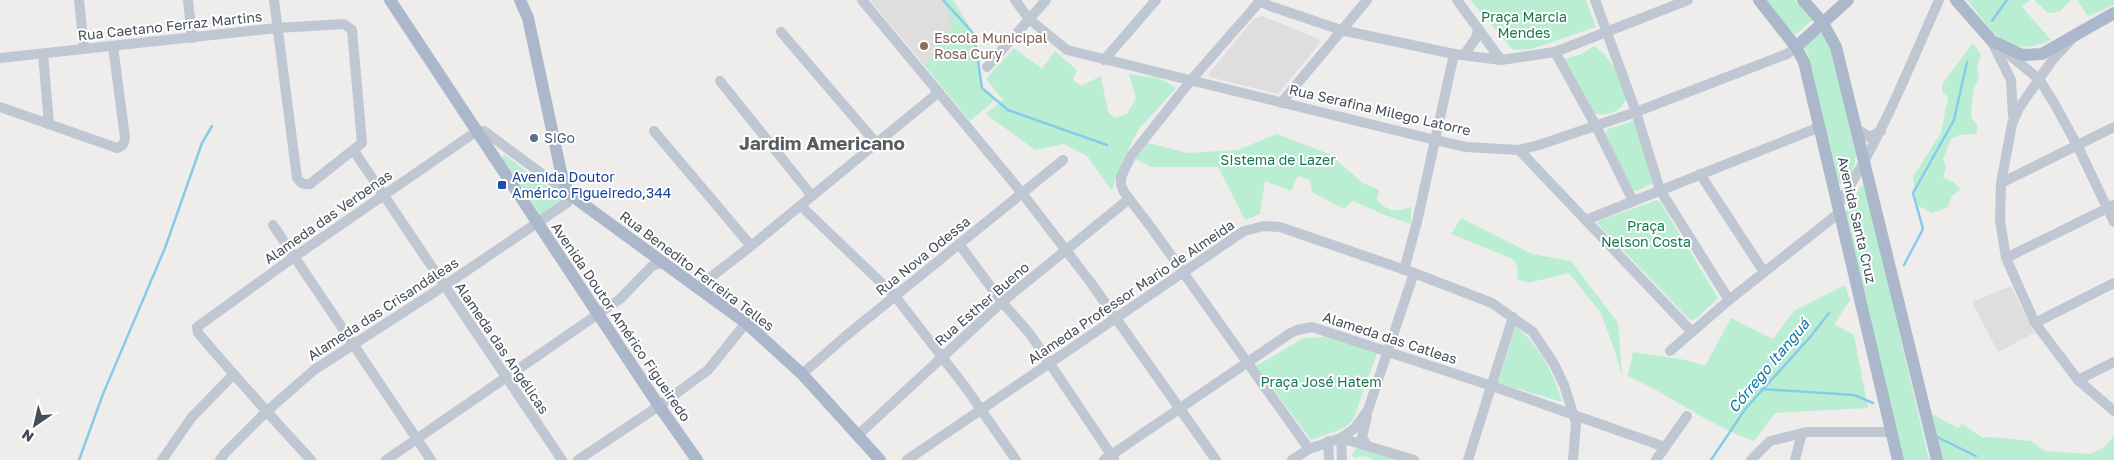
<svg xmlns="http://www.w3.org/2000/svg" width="2114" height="460" font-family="'Golos Text',sans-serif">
<rect width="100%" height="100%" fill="#efecec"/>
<g fill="#e0ddde">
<polygon points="870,0 946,0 953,26 925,66"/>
<polygon points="1262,16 1319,39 1321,42 1278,94 1209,77 1209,73 1254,19"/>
<polygon points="2011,286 2034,333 1998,352 1972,302"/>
</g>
<g fill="#b9eed3">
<polygon points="944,0 953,0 974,34 982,88 996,99 970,121 925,66 952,26"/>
<polygon points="1473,0 1586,0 1596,27 1531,49 1513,50 1471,1"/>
<polygon points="1764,0 1795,0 1813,20 1796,34 1790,31"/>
<path d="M1967,0H2030L2022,7L2051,40C2006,60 1993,32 1967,0Z"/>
<polygon points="2034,0 2071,0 2059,12 2048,13"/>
<polygon points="2077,0 2114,0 2114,5 2088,16"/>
<path d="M1823,33L1830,44L1856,155C1855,166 1852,177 1843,184L1838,182L1837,175L1808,53L1804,47L1816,34Z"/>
<polygon points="1973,43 1981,54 1977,67 1979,77 1974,88 1971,112 1972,119 1977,125 1977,134 1959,135 1951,139 1943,159 1946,167 1943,177 1953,182 1960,189 1952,196 1948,207 1932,213 1917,205 1913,177 1941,133 1948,97 1942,92 1943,83"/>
<path d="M1594,46C1612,58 1621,78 1627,98C1620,112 1610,116 1595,114L1564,59L1582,54Z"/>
<polygon points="1014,48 1042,69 1055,51 1077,70 1073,80 1081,86 1101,76 1108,112 1114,118 1127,114 1136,98 1129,74 1159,78 1176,88 1138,130 1119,169 1112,191 1087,156 1064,144 1035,150 986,114 1003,100 986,79"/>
<polygon points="1634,121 1653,183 1637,191 1630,188 1606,134 1608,129"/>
<path d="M1277,134L1329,154L1363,183L1379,190L1377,200C1390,213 1395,212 1411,207V224L1385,215L1353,201L1344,209L1312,192L1310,180L1298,176L1291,191L1265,181L1260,214L1245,220L1218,167H1151L1135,159L1148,143L1188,153L1238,150Z"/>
<polygon points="505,155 561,197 561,203 545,214 540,214 502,158 502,156"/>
<polygon points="1861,186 1865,186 1929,460 1904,460 1845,212"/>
<polygon points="1657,200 1660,202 1718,298 1696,319 1691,320 1687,317 1597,223 1598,221"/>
<polygon points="1461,218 1532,254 1571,261 1618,323 1622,376 1615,352 1601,313 1569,273 1528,283 1517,279 1518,268 1513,259 1451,234"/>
<path d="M1845,285L1850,300L1834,324L1854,335L1868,408L1775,413L1754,441C1709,425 1672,396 1628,376L1633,352L1686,360L1705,366L1731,318L1773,339L1794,311Z"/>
<path d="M1516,326C1539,346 1554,373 1562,402L1498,383Z"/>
<polygon points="1326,337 1377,353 1353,420 1344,428 1311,440 1256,366 1304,338"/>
<polygon points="1932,414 1958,428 1962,424 1983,438 1991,437 2031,441 2045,451 2091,454 2104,447 2114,436 2114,460 1943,460"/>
<polygon points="1361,447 1397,460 1373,460 1366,456 1354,458 1352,455 1356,448"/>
</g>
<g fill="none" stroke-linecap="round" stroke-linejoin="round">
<g stroke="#86ccea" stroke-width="2.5">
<polyline points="943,0 974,34 982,88 1008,110 1107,145"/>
<polyline points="1992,21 2007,0"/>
<polyline points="1904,265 1923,229 1913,193 1954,120 1967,62"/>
<polyline points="1762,389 1854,395 1873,403"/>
<polyline points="1935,436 1976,456"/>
<polyline points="79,460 103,394 165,248 202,143 212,126"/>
<polyline points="1711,460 1746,408 1811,336 1829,313"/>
</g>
<g stroke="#bfc7d2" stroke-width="10">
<polyline points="79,0 84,49"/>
<polyline points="188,0 192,38"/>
<polyline points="862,0 1022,193 1091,283 1216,460"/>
<polyline points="1015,0 1029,19 1067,50 1435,140 1466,147 1519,150 1539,145 1636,112 1787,54 1796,47"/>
<polyline points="1258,0 1270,6 1341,30 1454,54 1501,60 1555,52 1688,0"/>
<polyline points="1261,0 1192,79 1131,156 1121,177 1121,185 1124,192 1153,230 1309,449"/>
<polyline points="1457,0 1501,60"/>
<polyline points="1595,0 1636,112 1660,190 1729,300"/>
<polyline points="781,32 877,144"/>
<polyline points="2071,40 2054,58 2039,79 2019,108 2012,124 2001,183 2000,220 2006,258 2035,323 2078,380 2114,411"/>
<polyline points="1993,44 2011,80 2013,116"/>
<polyline points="2002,49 2039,79 2054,103 2077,145 2114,222"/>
<polyline points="1555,52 1596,126 1633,201"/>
<polyline points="43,54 49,124"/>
<polyline points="1464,55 1476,38 1478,29"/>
<path d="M0,58L277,28L344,24L352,30L362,143L310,184C304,185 300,183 297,178L274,0"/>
<polyline points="1104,60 1156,0"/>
<polyline points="987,67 1046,0"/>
<polyline points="720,81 812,196"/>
<polyline points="1281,103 1367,0"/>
<path d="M0,107L117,148C123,146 124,144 125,138L113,46"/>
<polyline points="1857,129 1869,137 1881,131"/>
<polyline points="654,131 751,246"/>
<polyline points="1519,150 1692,332"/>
<polyline points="354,151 562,460"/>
<polyline points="1700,174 1764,272"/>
<polyline points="2001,183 2114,127"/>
<path d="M1838,205C1880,141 1908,70 1939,0"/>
<polyline points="801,206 895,296 966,388 1016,460"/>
<polyline points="1586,220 1820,127"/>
<polyline points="273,225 431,460"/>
<polyline points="959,244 1002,302 1030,334 1114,459"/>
<polyline points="2006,258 2114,205"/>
<polyline points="1404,270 1417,222 1454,54"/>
<polyline points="697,288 751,246 939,92"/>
<polyline points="2035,323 2114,283"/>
<polyline points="1670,351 1729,300 1839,213"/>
<polyline points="802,374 847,335 1063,160"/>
<polyline points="2078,380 2114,362"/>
<polyline points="858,435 1002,302 1129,199"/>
<polyline points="1328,441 1329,460"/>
<polyline points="1366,444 1362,437 1367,416"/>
<polyline points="162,460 192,417 233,375"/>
<path d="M220,460L225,453L266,412L314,370L444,286L568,202V193L484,131H477L294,257L197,327L198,333C235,376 272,418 311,460"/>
<polyline points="386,460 620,299 652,266 662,263"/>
<polyline points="578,460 659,406 708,370 746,323"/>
<polyline points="907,460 1244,231 1264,226 1280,227 1414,273 1492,303 1533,332 1554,364 1564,385 1576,423 1573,460"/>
<polyline points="1104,460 1289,334 1297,330 1312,327 1492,386 1665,447"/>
<polyline points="1292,460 1309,449 1341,438 1414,460"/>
<polyline points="1342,460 1341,438 1355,428 1368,410 1414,273"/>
<polyline points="1468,460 1513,317"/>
<polyline points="1656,460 1687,416"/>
<polyline points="1751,460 1770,441 1807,432 1891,432"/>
<polyline points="1795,460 1802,433"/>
</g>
<g stroke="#abb8cb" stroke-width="12">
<polyline points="390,0 659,406 697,460"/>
<polyline points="520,0 528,18 561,172 568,193 746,323 802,374 880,460"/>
<polyline points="1759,0 1796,47 1804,62 1898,460"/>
<polyline points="1803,0 1823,23 1836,47 1937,460"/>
<polyline points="1956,0 1992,41 2022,55 2042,54 2114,13"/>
<polyline points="1796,47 1848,0"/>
</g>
</g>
<circle fill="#8d6e63" stroke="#fff" stroke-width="2" cx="924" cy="46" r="5"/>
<circle fill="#5c6f8a" stroke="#fff" stroke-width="2" cx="534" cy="138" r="5"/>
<rect fill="#1a4fb4" stroke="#fff" stroke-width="2" x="497" y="180" width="10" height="10" rx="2.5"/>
<g text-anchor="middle" stroke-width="4" stroke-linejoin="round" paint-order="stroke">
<g font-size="14" fill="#177951" stroke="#fff">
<text x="1524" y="22">Praça Marcia<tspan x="1524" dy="16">Mendes</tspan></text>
<text x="1278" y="165">SIstema de Lazer</text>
<text x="1646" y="231">Praça<tspan x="1646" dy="16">Nelson Costa</tspan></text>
<text x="1321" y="387">Praça José Hatem</text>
</g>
<g font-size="14" fill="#454d59" stroke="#fff">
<text transform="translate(170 26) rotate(-6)" y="5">Rua Caetano Ferraz Martins</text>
<text transform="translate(1380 110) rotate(13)" y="5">Rua Serafina Milego Latorre</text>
<text transform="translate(328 217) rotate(-35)" y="5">Alameda das Verbenas</text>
<text transform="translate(1857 220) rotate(77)" y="5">Avenida Santa Cruz</text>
<text transform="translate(923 256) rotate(-39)" y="5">Rua Nova Odessa</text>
<text transform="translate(697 271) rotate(37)" y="5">Rua Benedito Ferreira Telles</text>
<text transform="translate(1131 292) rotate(-34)" y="5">Alameda Professor Mario de Almeida</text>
<text transform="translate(982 304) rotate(-41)" y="5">Rua Esther Bueno</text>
<text transform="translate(383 309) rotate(-33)" y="5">Alameda das Crisandáleas</text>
<text transform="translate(621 322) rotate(56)" y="5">Avenida Doutor Américo Figueiredo</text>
<text transform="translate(1390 338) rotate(18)" y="5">Alameda das Catleas</text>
<text transform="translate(502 348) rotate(56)" y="5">Alameda das Angélicas</text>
</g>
<g font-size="14" fill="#785e54" stroke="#fff" text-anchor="start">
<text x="934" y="43">Escola Municipal<tspan x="934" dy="16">Rosa Cury</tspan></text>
</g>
<g font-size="14" fill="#4e5e75" stroke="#fff" text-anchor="start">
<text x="544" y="143">SiGo</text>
</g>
<g font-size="14" fill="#164399" stroke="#fff" text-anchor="start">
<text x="512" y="182">Avenida Doutor<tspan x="512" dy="16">Américo Figueiredo,344</tspan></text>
</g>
<g font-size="15" font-style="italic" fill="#0d76a4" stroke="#fff">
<text transform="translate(1769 366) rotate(-50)" y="5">Córrego Itanguá</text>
</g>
<g font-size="19" font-weight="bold" fill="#595c61" stroke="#fff">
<text x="822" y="150">Jardim Americano</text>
</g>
</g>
<g transform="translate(35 425) rotate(214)" stroke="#ffffff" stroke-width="4" paint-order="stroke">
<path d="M0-4L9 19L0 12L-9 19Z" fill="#454d59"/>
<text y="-8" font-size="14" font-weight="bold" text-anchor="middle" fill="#454d59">N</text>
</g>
</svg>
